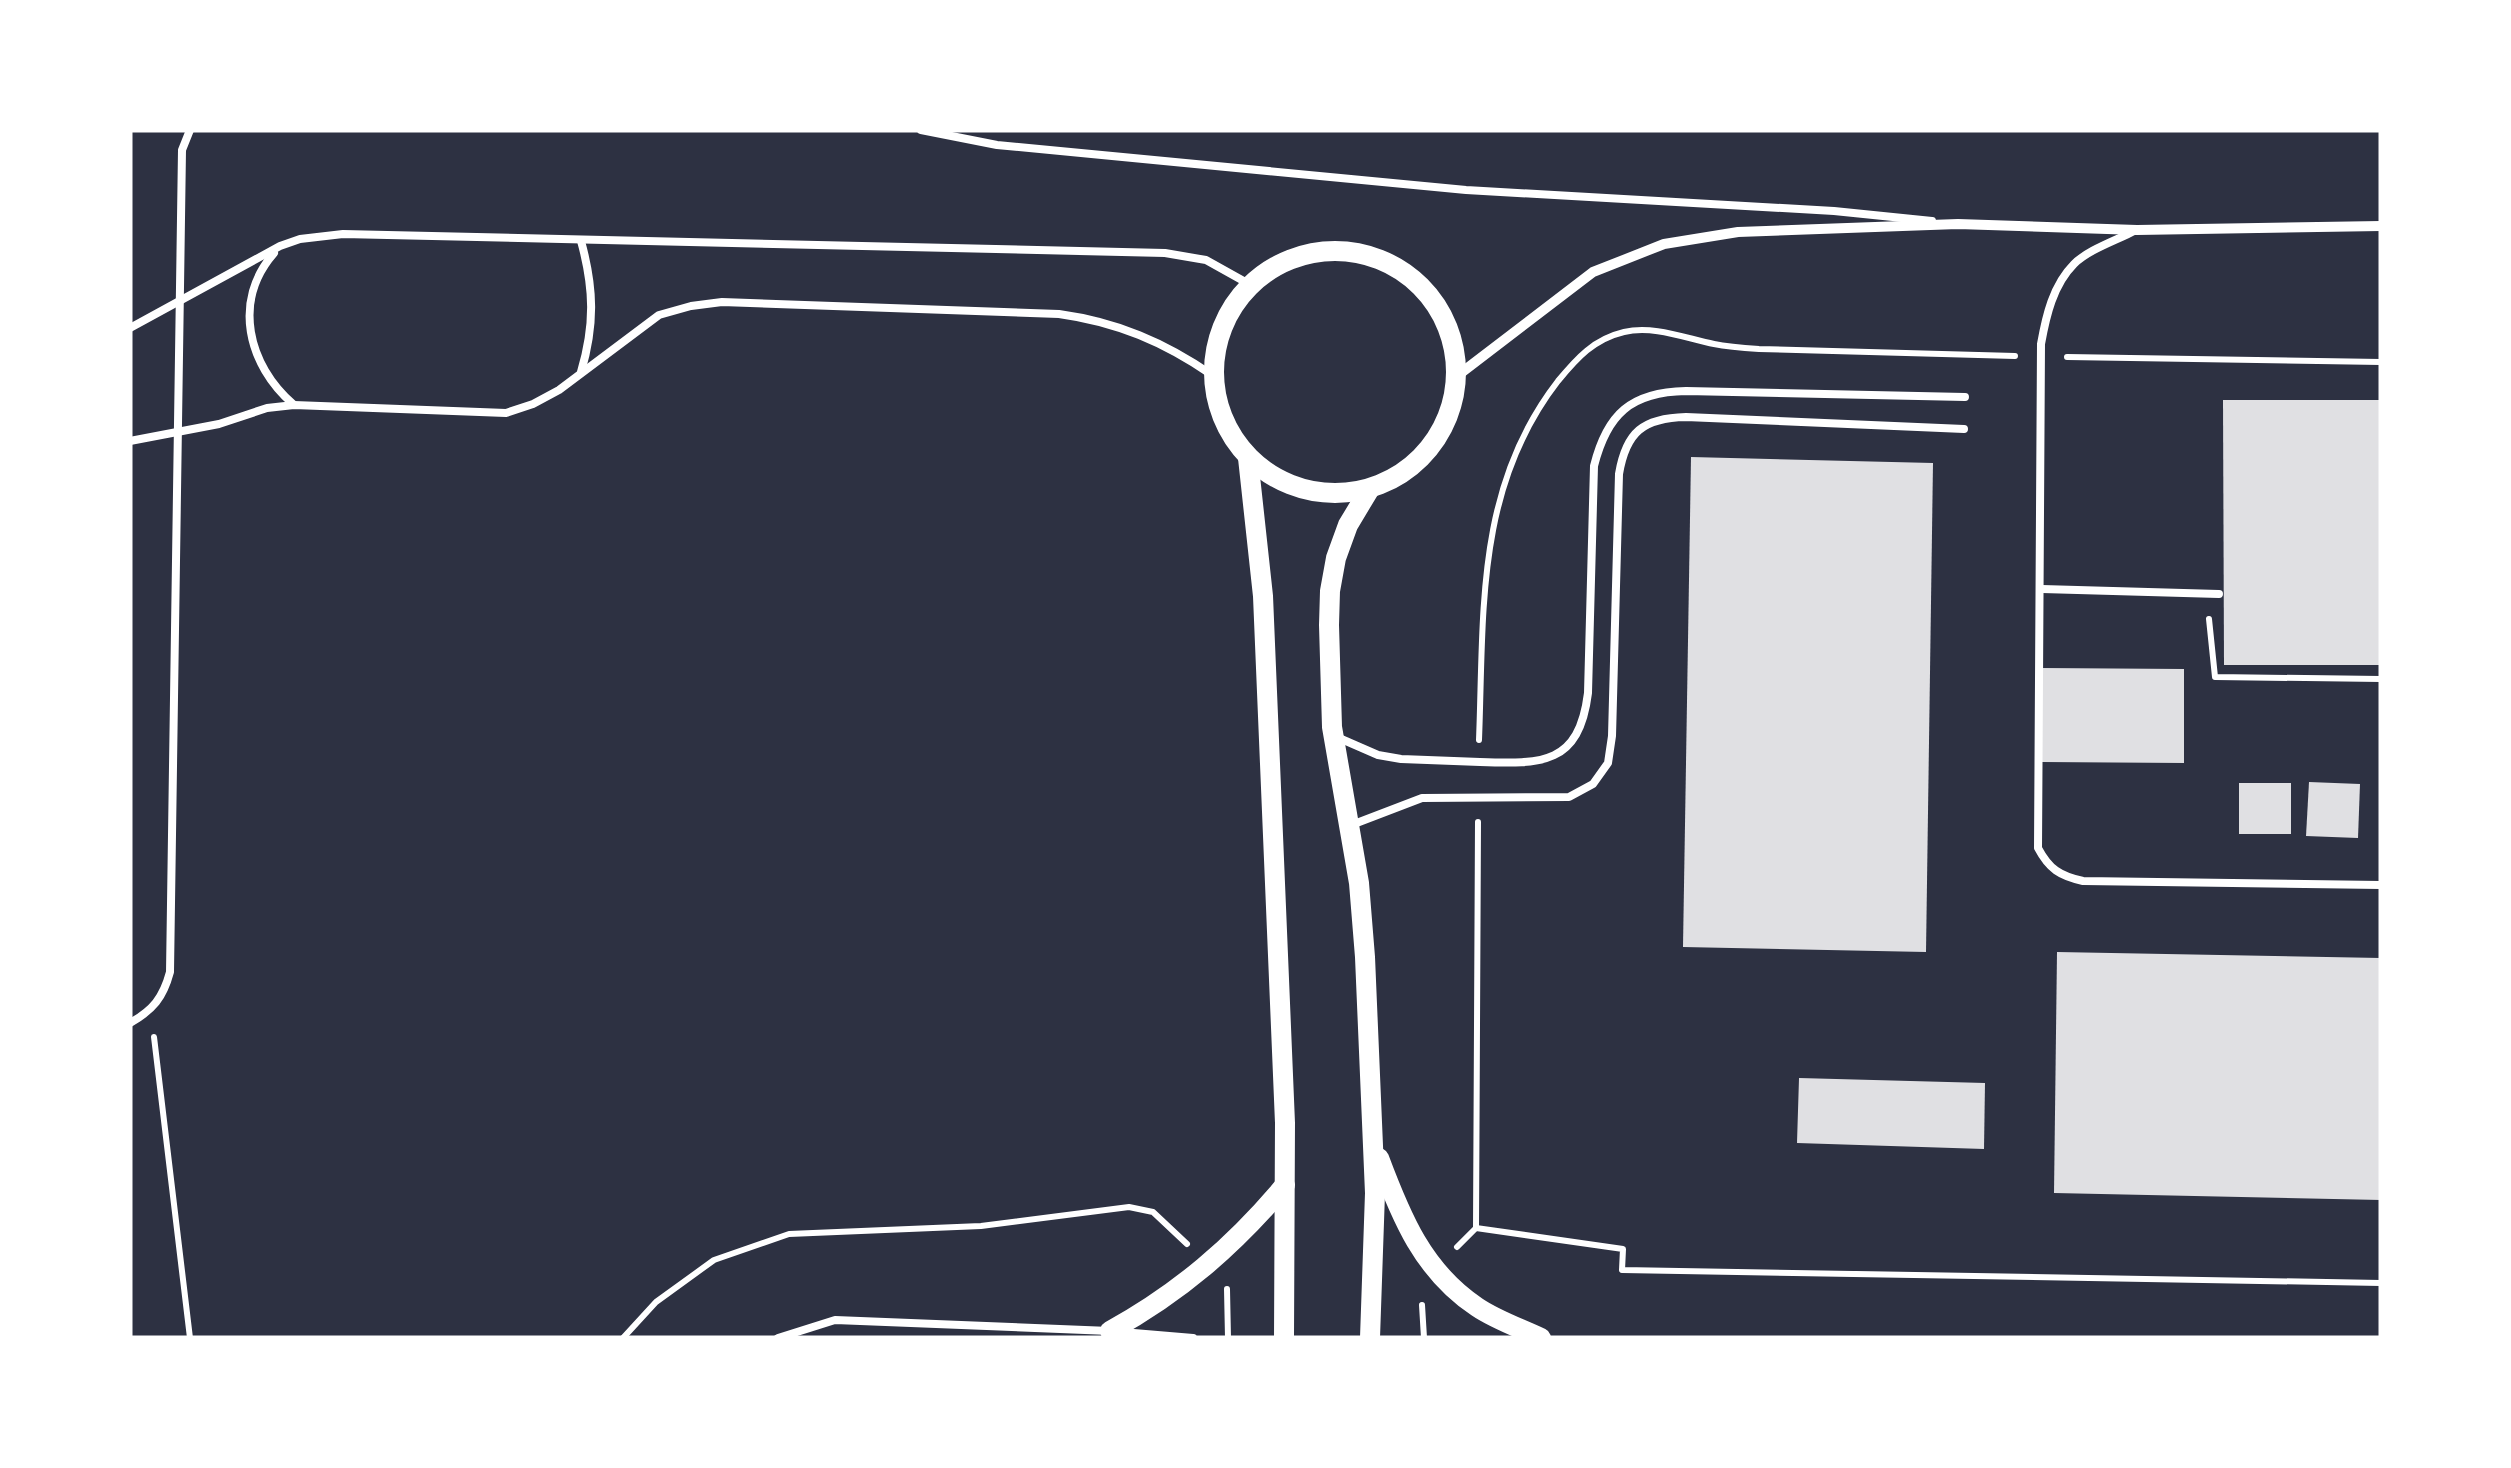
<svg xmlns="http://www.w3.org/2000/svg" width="2511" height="1468" font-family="Manrope,sans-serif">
<rect width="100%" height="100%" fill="#2d3142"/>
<g fill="#e0e0e3">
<polygon points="2223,400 2381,400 2381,665 2224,665"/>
<polygon points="1691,457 1933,463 1926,952 1683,947"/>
<polygon points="2042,668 2184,669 2184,763 2042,762"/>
<polygon points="2309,782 2360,784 2358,838 2306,836"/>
<rect x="2239" y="783" width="52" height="51"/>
<polygon points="2057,952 2381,958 2381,1200 2054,1193"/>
<polygon points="1799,1078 1985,1083 1984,1149 1797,1143"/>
</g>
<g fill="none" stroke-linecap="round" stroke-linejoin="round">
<g stroke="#fff" stroke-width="6">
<polyline points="2067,357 2381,362"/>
<polyline points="2209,619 2215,677 2381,679"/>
<path d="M1479,740C1484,612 1475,488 1558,381C1577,358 1594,339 1624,332C1653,325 1685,338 1714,344C1729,347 1744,348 1759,349L2015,356"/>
<polyline points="154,1037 190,1338"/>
<polyline points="1476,1228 1623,1249 1622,1270 2381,1283"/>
<polyline points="1457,1247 1476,1228 1478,822"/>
<polyline points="1227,1289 1228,1338"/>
<polyline points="1422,1305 1424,1338"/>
<polyline points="623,1338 656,1302 714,1260 789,1234 981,1226 1129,1207 1153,1212 1187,1244"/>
</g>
<g stroke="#fff" stroke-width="8">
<polyline points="921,130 997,145 1466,190 1834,211 1932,221"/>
<path d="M2136,230C2118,240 2089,249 2074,264C2053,285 2046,316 2041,344L2038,848C2049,869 2060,876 2083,881L2381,885"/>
<path d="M274,253C232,301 248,365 293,404"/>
<polyline points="130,328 280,246 300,239 343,234 1165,253 1206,260 1249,284"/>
<path d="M581,372C595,325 594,288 581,241"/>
<path d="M130,441L219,424L267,408L294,405L506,413L533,404L559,390L659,315L691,306L722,302L1059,314C1117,322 1164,342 1212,375"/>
<polyline points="2042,589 2219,594"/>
<path d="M1339,738L1378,755L1401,759C1427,760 1454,761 1480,762C1542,764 1579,765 1588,693L1594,466C1607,414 1631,392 1686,391L1965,397"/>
<path d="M1354,824L1422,798L1569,797L1593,784L1608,763L1612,736L1619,474C1626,432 1643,418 1686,417L1964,429"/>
<path d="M130,1023C153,1010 163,998 170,972L182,150L190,130"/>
<polyline points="778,1338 835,1320 1110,1331 1193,1338"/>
</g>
<polyline stroke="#fff" stroke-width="10" points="1457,376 1593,272 1664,244 1738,232 1958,224 2137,230 2381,226"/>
<g stroke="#fff" stroke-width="20">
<circle cx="1335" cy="372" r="121"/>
<polyline points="1248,458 1263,596 1285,1123 1284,1338"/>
<polyline points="1369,490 1348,525 1336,558 1330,591 1329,625 1332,727 1359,883 1365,957 1375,1193 1370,1338"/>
<path d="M1379,1158C1401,1217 1423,1271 1477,1307C1496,1320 1520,1328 1541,1338"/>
<path d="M1110,1331C1179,1293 1234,1246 1285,1185"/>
</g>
</g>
<rect width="2511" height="1468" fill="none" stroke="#ffffff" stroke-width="265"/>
</svg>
